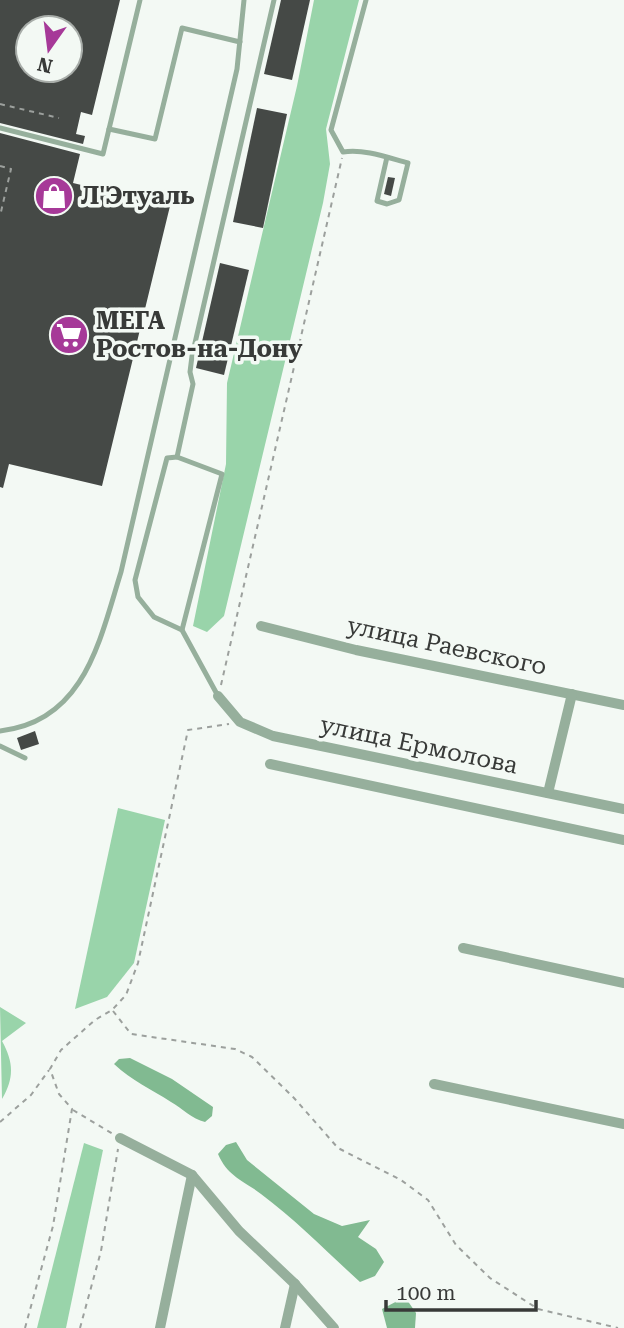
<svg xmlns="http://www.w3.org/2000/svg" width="624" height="1328" font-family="'Roboto Serif',serif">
<rect width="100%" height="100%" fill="#f3f9f4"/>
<g fill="#99d4aa">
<polygon points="314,0 359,0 326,129 330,164 323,203 224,616 207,632 193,626 226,464 227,383 297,86"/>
<polygon points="118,808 165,820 134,963 107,997 75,1009"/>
<path d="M0,1007L26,1023L2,1041C14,1063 14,1078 2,1099Z"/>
<polygon points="84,1143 103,1150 66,1328 37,1328"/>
</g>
<g fill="#81ba91">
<path d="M130,1058L172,1079L213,1107L212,1116L205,1122C192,1119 182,1108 171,1102C151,1089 132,1081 114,1064L119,1059Z"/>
<path d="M236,1142L247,1160L314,1214L342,1226L370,1220L358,1237L376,1249L384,1262L375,1276L360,1282C328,1253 296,1220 261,1194C243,1180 228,1177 218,1154L226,1145Z"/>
<polygon points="405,1297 416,1313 415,1328 387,1328 382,1309"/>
</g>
<g fill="#454946" fill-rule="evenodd">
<path d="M0,0H120L92,115L81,112L76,134L85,136L83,144L0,123ZM28,28H70V70H28Z"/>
<polygon points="281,0 310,0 292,80 264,74"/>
<polygon points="257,108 287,114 263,228 233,222"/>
<polygon points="0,133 80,154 73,183 170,206 102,486 9,464 3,488 0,487"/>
<polygon points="388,177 395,178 391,196 384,194"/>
<polygon points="220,263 249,270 224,375 196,368"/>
<polygon points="35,731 39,744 21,750 17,738"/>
</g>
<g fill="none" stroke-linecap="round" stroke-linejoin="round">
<g stroke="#9ca09d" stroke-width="2" stroke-dasharray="5 5" stroke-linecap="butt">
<polyline points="0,104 59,118"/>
<polyline points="0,166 11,169 0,216"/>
<polyline points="221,685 342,158"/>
<polyline points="113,1011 131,1034 235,1049 252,1057 294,1098 338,1148 401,1180 428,1200 456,1245 490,1278 538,1309 618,1328"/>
<polyline points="73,1110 113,1134"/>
<polyline points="0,1122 31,1095 49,1070"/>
<polyline points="25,1328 53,1226 72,1109 59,1094 50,1069 61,1050 95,1020 112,1010 126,995 138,963 188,730 229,724"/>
<polyline points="80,1328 101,1251 118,1149"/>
</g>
<g stroke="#96af9c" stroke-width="5">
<path d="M366,0L331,130L343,152C365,149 386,157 408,163L399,200L387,204L377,201L387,157"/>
<polyline points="0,128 103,154 140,0"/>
<polyline points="109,129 155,139 182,28 240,42"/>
<polyline points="177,457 222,474 182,630"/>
<polyline points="218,696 182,630 154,617 138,597 135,580 167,458 177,457 193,384 190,372 192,356 274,0"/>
<path d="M0,731C85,722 100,639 121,572L237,69L244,0"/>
<polyline points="0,746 25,758"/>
</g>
<g stroke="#96af9c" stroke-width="10">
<polyline points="261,626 356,650 624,705"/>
<polyline points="218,696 240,722 273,736 624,809"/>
<polyline points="270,764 624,840"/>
<polyline points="548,793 572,694"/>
<polyline points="463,948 624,983"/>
<polyline points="434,1084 624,1124"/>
<polyline points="120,1138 192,1175 239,1231 295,1284 334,1328"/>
<polyline points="160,1328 192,1175"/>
<polyline points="285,1328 295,1284"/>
</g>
</g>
<defs>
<g id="shop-disc" transform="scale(2.0125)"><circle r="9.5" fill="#a63998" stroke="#f3f9f4"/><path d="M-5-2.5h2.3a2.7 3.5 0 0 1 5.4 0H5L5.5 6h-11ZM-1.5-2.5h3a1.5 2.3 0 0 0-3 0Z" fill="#fff"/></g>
<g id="supermarket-disc" transform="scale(2.0125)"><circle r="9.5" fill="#a63998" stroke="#f3f9f4"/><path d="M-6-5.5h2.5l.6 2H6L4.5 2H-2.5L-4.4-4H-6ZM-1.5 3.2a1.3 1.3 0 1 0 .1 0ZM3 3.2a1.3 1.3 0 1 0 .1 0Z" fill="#fff"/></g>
</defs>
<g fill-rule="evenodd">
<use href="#shop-disc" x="54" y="196"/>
<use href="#supermarket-disc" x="69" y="335"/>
</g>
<g text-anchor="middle" stroke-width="7" stroke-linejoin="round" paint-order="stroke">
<g font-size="24" font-weight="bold" fill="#383a38" stroke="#f3f9f4" text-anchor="start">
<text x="81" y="204">Л'Этуаль</text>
<text x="96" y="329">МЕГА<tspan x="96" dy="28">Ростов-на-Дону</tspan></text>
</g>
<g font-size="24" fill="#383a38" stroke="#f3f9f4">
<text transform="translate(447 646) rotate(12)" y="8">улица Раевского</text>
<text transform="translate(419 745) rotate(12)" y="8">улица Ермолова</text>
</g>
</g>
<g transform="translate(49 49) rotate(194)"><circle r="33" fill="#f3f9f4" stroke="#a8ada9" stroke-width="2"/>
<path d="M0-5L12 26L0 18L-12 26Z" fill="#a63998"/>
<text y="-10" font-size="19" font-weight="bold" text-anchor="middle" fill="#383a38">N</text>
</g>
<path d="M386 1300v10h150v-10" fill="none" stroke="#383a38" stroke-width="3.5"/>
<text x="396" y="1300" font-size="21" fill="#383a38" stroke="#f3f9f4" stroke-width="5" paint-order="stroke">100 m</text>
</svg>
